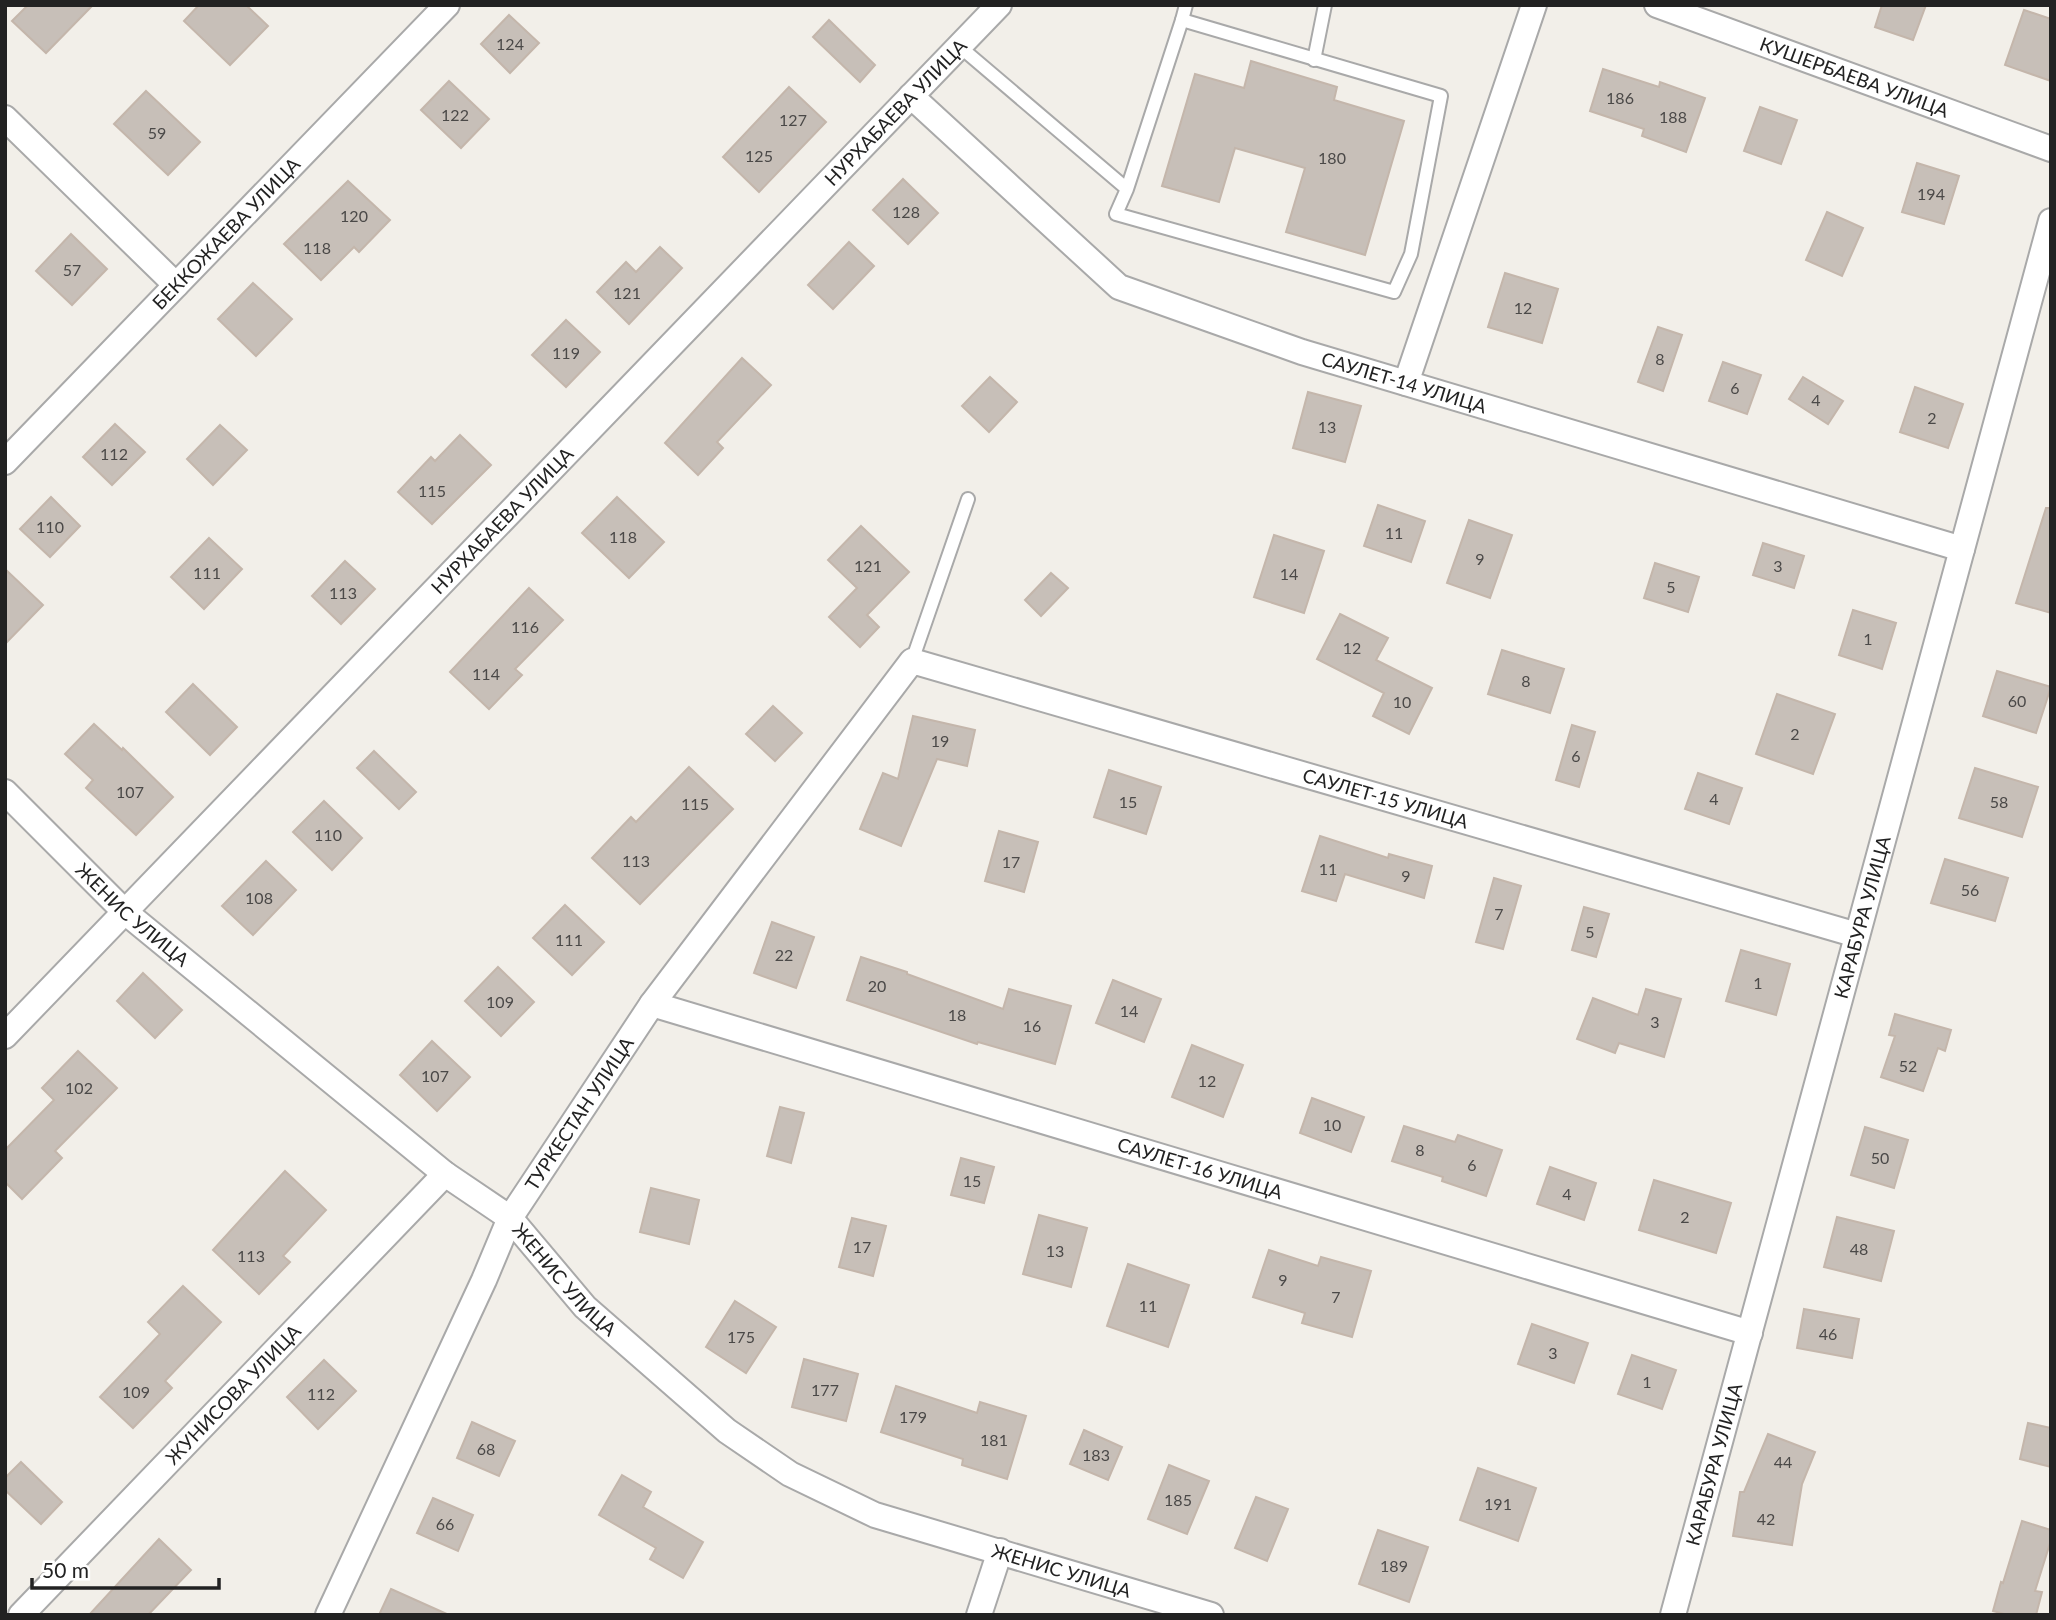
<svg xmlns="http://www.w3.org/2000/svg" width="2056" height="1620" font-family="Lato,sans-serif">
<rect width="100%" height="100%" fill="#f2efe9"/>
<g fill="#c7bfb8" stroke="#c4b6ab" stroke-width="2">
<polygon points="28,5 93,5 46,53 12,21"/>
<polygon points="199,5 246,5 268,26 230,65 184,21"/>
<polygon points="1882,5 1926,5 1913,40 1875,27"/>
<polygon points="2024,10 2051,19 2051,81 2005,65"/>
<polygon points="509,15 539,43 510,73 481,44"/>
<polygon points="829,20 875,65 860,82 813,37"/>
<polygon points="1251,61 1337,87 1334,100 1404,121 1365,255 1286,232 1305,168 1235,148 1219,202 1162,186 1195,74 1244,88"/>
<polygon points="1603,69 1659,87 1660,82 1705,98 1686,152 1642,136 1644,129 1590,111"/>
<polygon points="449,81 489,119 461,148 421,110"/>
<polygon points="789,87 826,122 759,192 723,157"/>
<polygon points="146,91 200,142 168,175 114,124"/>
<polygon points="1760,107 1797,120 1781,164 1744,151"/>
<polygon points="1917,163 1959,176 1944,224 1902,212"/>
<polygon points="903,179 938,213 908,244 873,210"/>
<polygon points="348,181 390,220 359,252 354,247 321,280 284,244"/>
<polygon points="1827,212 1863,228 1842,276 1806,260"/>
<polygon points="71,234 107,269 72,305 36,271"/>
<polygon points="849,242 874,266 833,309 808,285"/>
<polygon points="660,247 682,268 629,324 597,292 626,262 636,272"/>
<polygon points="1505,273 1558,289 1542,343 1488,327"/>
<polygon points="253,283 292,319 256,356 218,319"/>
<polygon points="566,320 600,352 566,387 532,355"/>
<polygon points="1658,327 1682,335 1663,391 1638,382"/>
<polygon points="742,358 771,385 717,442 723,448 698,475 665,443"/>
<polygon points="1723,362 1761,375 1747,414 1709,401"/>
<polygon points="990,377 1017,402 989,432 962,406"/>
<polygon points="1803,377 1843,401 1828,424 1789,399"/>
<polygon points="1915,387 1963,404 1948,448 1900,432"/>
<polygon points="1308,392 1361,406 1345,462 1293,448"/>
<polygon points="115,424 145,452 112,485 83,457"/>
<polygon points="220,425 247,450 213,485 187,459"/>
<polygon points="460,435 491,465 432,524 398,492 431,457 435,461"/>
<polygon points="51,497 80,526 50,557 20,529"/>
<polygon points="617,497 664,542 629,578 582,533"/>
<polygon points="1378,505 1425,521 1411,562 1364,546"/>
<polygon points="2046,508 2051,508 2051,613 2016,603"/>
<polygon points="1469,520 1512,535 1490,598 1447,583"/>
<polygon points="861,526 909,572 867,615 879,627 860,647 829,617 857,588 828,560"/>
<polygon points="1274,535 1324,551 1304,613 1254,597"/>
<polygon points="209,538 242,569 204,609 171,577"/>
<polygon points="1763,543 1804,556 1794,588 1753,575"/>
<polygon points="345,561 375,589 341,624 312,596"/>
<polygon points="1655,563 1699,577 1688,612 1644,598"/>
<polygon points="5,569 43,605 5,644"/>
<polygon points="1051,573 1068,588 1041,616 1025,600"/>
<polygon points="529,588 563,620 515,669 522,675 489,709 450,672"/>
<polygon points="1853,610 1896,623 1882,669 1839,655"/>
<polygon points="1340,614 1388,638 1376,660 1432,688 1409,734 1373,716 1384,693 1317,659"/>
<polygon points="1502,650 1564,669 1550,713 1488,694"/>
<polygon points="1997,671 2051,687 2036,733 1983,716"/>
<polygon points="193,684 237,727 210,755 166,712"/>
<polygon points="1777,694 1835,714 1813,774 1756,754"/>
<polygon points="773,706 802,733 775,761 746,734"/>
<polygon points="913,716 975,730 967,766 937,759 901,846 860,829 883,773 898,779"/>
<polygon points="94,724 122,750 123,748 173,797 136,835 86,788 93,780 65,754"/>
<polygon points="1572,725 1595,732 1579,787 1556,780"/>
<polygon points="374,751 416,792 399,809 357,768"/>
<polygon points="689,767 733,809 640,904 592,858 631,817 636,822"/>
<polygon points="1975,768 2038,787 2022,837 1959,818"/>
<polygon points="1109,770 1161,787 1146,834 1094,817"/>
<polygon points="1698,773 1742,788 1729,824 1685,809"/>
<polygon points="324,801 362,838 332,870 293,832"/>
<polygon points="999,831 1038,842 1024,892 985,881"/>
<polygon points="1320,836 1388,858 1389,854 1432,866 1424,898 1345,874 1336,901 1302,891"/>
<polygon points="1945,859 2008,878 1995,921 1931,903"/>
<polygon points="266,861 296,890 253,935 222,906"/>
<polygon points="1494,878 1521,886 1503,949 1476,942"/>
<polygon points="565,905 604,942 572,975 533,938"/>
<polygon points="1584,907 1609,914 1596,957 1572,950"/>
<polygon points="772,922 814,937 796,988 754,973"/>
<polygon points="1741,950 1790,964 1776,1015 1726,1001"/>
<polygon points="861,957 907,972 907,974 1003,1009 1009,989 1071,1006 1055,1064 978,1042 977,1044 847,1000"/>
<polygon points="498,967 534,1002 501,1036 465,1001"/>
<polygon points="143,973 182,1010 155,1038 117,1001"/>
<polygon points="1113,980 1161,999 1144,1042 1096,1023"/>
<polygon points="1646,989 1681,999 1664,1057 1619,1043 1615,1053 1577,1039 1593,998 1638,1015"/>
<polygon points="1895,1014 1951,1030 1945,1051 1938,1048 1923,1091 1881,1077 1895,1036 1889,1035"/>
<polygon points="432,1041 470,1077 437,1111 400,1075"/>
<polygon points="1192,1045 1243,1065 1223,1117 1172,1097"/>
<polygon points="78,1051 117,1088 55,1151 62,1158 22,1199 5,1182 5,1150 54,1100 42,1088"/>
<polygon points="1312,1098 1364,1117 1351,1152 1300,1133"/>
<polygon points="780,1107 804,1113 791,1163 767,1156"/>
<polygon points="1404,1126 1455,1142 1458,1135 1502,1150 1486,1196 1442,1181 1443,1177 1392,1161"/>
<polygon points="1865,1127 1908,1140 1894,1188 1851,1175"/>
<polygon points="961,1158 994,1167 984,1203 951,1195"/>
<polygon points="1550,1167 1596,1183 1584,1220 1537,1204"/>
<polygon points="285,1171 326,1210 283,1256 290,1262 259,1294 213,1250"/>
<polygon points="1654,1180 1731,1203 1716,1253 1639,1230"/>
<polygon points="651,1188 699,1200 689,1244 640,1232"/>
<polygon points="1039,1215 1087,1228 1071,1287 1023,1274"/>
<polygon points="1837,1217 1894,1231 1881,1281 1824,1267"/>
<polygon points="852,1218 886,1226 873,1276 839,1267"/>
<polygon points="1269,1250 1318,1266 1321,1257 1371,1271 1352,1337 1302,1323 1305,1313 1253,1297"/>
<polygon points="1128,1264 1189,1285 1168,1347 1107,1326"/>
<polygon points="183,1286 221,1322 165,1381 172,1388 133,1428 100,1397 160,1334 148,1322"/>
<polygon points="735,1301 776,1327 746,1373 706,1347"/>
<polygon points="1804,1309 1859,1319 1852,1358 1797,1348"/>
<polygon points="1532,1324 1588,1343 1574,1383 1518,1364"/>
<polygon points="1632,1355 1676,1370 1662,1409 1618,1394"/>
<polygon points="804,1359 858,1374 846,1421 792,1407"/>
<polygon points="324,1360 356,1391 318,1429 287,1397"/>
<polygon points="896,1386 977,1413 980,1402 1026,1416 1007,1479 962,1465 963,1459 881,1432"/>
<polygon points="472,1422 515,1441 499,1476 457,1458"/>
<polygon points="2028,1423 2051,1428 2051,1467 2020,1459"/>
<polygon points="1084,1430 1122,1447 1108,1480 1070,1464"/>
<polygon points="1768,1434 1815,1452 1802,1484 1792,1545 1733,1536 1740,1492 1744,1492"/>
<polygon points="21,1462 62,1502 41,1524 5,1490 5,1478"/>
<polygon points="1169,1465 1209,1481 1187,1534 1148,1519"/>
<polygon points="1478,1468 1536,1488 1518,1541 1460,1520"/>
<polygon points="622,1475 651,1492 643,1507 703,1542 683,1578 650,1559 656,1548 599,1515"/>
<polygon points="1256,1497 1288,1509 1267,1561 1235,1548"/>
<polygon points="433,1498 473,1515 458,1551 417,1533"/>
<polygon points="2022,1521 2051,1530 2051,1540 2035,1591 2042,1592 2036,1615 2008,1615 1993,1611 2001,1582 2003,1583"/>
<polygon points="1378,1530 1428,1547 1409,1602 1359,1584"/>
<polygon points="159,1539 191,1570 148,1615 89,1615"/>
<polygon points="391,1589 449,1615 379,1615"/>
</g>
<g fill="none" stroke-linecap="round" stroke-linejoin="round">
<g stroke="#a9a9a9" stroke-width="16">
<g id="lane">
<polyline points="1182,20 1186,5"/>
<polyline points="959,46 1127,189 1116,214 1394,292 1411,254 1441,96 1182,20 1127,189"/>
<polyline points="1314,60 1325,5"/>
<polyline points="912,661 968,499"/>
</g>
</g>
<g stroke="#a9a9a9" stroke-width="28">
<g id="street">
<path id="s1" d="M1657,5L2051,149"/>
<path id="s2" d="M911,96L1119,287L1302,352L1962,549"/>
<polyline points="5,118 176,285"/>
<polyline points="1406,383 1534,5"/>
<path id="s3" d="M5,462L447,5"/>
<path id="s4" d="M5,792L125,912L445,1174L510,1218L585,1307L727,1431L790,1474L875,1515L1211,1615"/>
<path id="s5" d="M652,1004L1750,1333"/>
<path id="s6" d="M5,1036L999,5"/>
<path id="s7" d="M21,1615L445,1174"/>
<path id="s8" d="M328,1615L484,1280L510,1218L652,1004L912,661L1857,935"/>
<polyline points="979,1615 1000,1551"/>
<path id="s9" d="M1673,1615L2051,221"/>
</g>
</g>
<use href="#lane" stroke="#fff" stroke-width="12"/>
<use href="#street" stroke="#fff" stroke-width="24"/>
</g>
<g text-anchor="middle" stroke-width="6" stroke-linejoin="round" paint-order="stroke">
<g font-size="16" fill="#4b4948">
<text x="510" y="50">124</text>
<text x="1620" y="104">186</text>
<text x="455" y="121">122</text>
<text x="1673" y="123">188</text>
<text x="793" y="126">127</text>
<text x="157" y="139">59</text>
<text x="759" y="162">125</text>
<text x="1332" y="164">180</text>
<text x="1931" y="200">194</text>
<text x="906" y="218">128</text>
<text x="354" y="222">120</text>
<text x="317" y="254">118</text>
<text x="72" y="276">57</text>
<text x="627" y="299">121</text>
<text x="1523" y="314">12</text>
<text x="566" y="359">119</text>
<text x="1660" y="365">8</text>
<text x="1735" y="394">6</text>
<text x="1816" y="406">4</text>
<text x="1932" y="424">2</text>
<text x="1327" y="433">13</text>
<text x="114" y="460">112</text>
<text x="432" y="497">115</text>
<text x="50" y="533">110</text>
<text x="1394" y="539">11</text>
<text x="623" y="543">118</text>
<text x="1480" y="565">9</text>
<text x="868" y="572">121</text>
<text x="1778" y="572">3</text>
<text x="207" y="579">111</text>
<text x="1289" y="580">14</text>
<text x="1671" y="593">5</text>
<text x="343" y="599">113</text>
<text x="525" y="633">116</text>
<text x="1868" y="645">1</text>
<text x="1352" y="654">12</text>
<text x="486" y="680">114</text>
<text x="1526" y="687">8</text>
<text x="2017" y="707">60</text>
<text x="1402" y="708">10</text>
<text x="1795" y="740">2</text>
<text x="940" y="747">19</text>
<text x="1576" y="762">6</text>
<text x="130" y="798">107</text>
<text x="1714" y="805">4</text>
<text x="1128" y="808">15</text>
<text x="1999" y="808">58</text>
<text x="695" y="810">115</text>
<text x="328" y="841">110</text>
<text x="636" y="867">113</text>
<text x="1011" y="868">17</text>
<text x="1328" y="875">11</text>
<text x="1406" y="882">9</text>
<text x="1970" y="896">56</text>
<text x="259" y="904">108</text>
<text x="1499" y="920">7</text>
<text x="1590" y="938">5</text>
<text x="569" y="946">111</text>
<text x="784" y="961">22</text>
<text x="1758" y="989">1</text>
<text x="877" y="992">20</text>
<text x="500" y="1008">109</text>
<text x="1129" y="1017">14</text>
<text x="957" y="1021">18</text>
<text x="1655" y="1028">3</text>
<text x="1032" y="1032">16</text>
<text x="1908" y="1072">52</text>
<text x="435" y="1082">107</text>
<text x="1207" y="1087">12</text>
<text x="79" y="1094">102</text>
<text x="1332" y="1131">10</text>
<text x="1420" y="1156">8</text>
<text x="1880" y="1164">50</text>
<text x="1472" y="1171">6</text>
<text x="972" y="1187">15</text>
<text x="1567" y="1200">4</text>
<text x="1685" y="1223">2</text>
<text x="862" y="1253">17</text>
<text x="1859" y="1255">48</text>
<text x="1055" y="1257">13</text>
<text x="251" y="1262">113</text>
<text x="1283" y="1286">9</text>
<text x="1336" y="1303">7</text>
<text x="1148" y="1312">11</text>
<text x="1828" y="1340">46</text>
<text x="741" y="1343">175</text>
<text x="1553" y="1359">3</text>
<text x="1647" y="1388">1</text>
<text x="825" y="1396">177</text>
<text x="136" y="1398">109</text>
<text x="321" y="1400">112</text>
<text x="913" y="1423">179</text>
<text x="994" y="1446">181</text>
<text x="486" y="1455">68</text>
<text x="1096" y="1461">183</text>
<text x="1783" y="1468">44</text>
<text x="1178" y="1506">185</text>
<text x="1498" y="1510">191</text>
<text x="1766" y="1525">42</text>
<text x="445" y="1530">66</text>
<text x="1394" y="1572">189</text>
</g>
<g font-size="19" fill="#222" stroke="#fff">
<text dy="7" stroke="none"><textPath href="#s1" startOffset="210">КУШЕРБАЕВА УЛИЦА</textPath></text>
<text dy="7" stroke="none"><textPath href="#s6" startOffset="1283">НУРХАБАЕВА УЛИЦА</textPath></text>
<text dy="7" stroke="none"><textPath href="#s3" startOffset="318">БЕККОЖАЕВА УЛИЦА</textPath></text>
<text dy="7" stroke="none"><textPath href="#s2" startOffset="583">САУЛЕТ-14 УЛИЦА</textPath></text>
<text dy="7" stroke="none"><textPath href="#s6" startOffset="716">НУРХАБАЕВА УЛИЦА</textPath></text>
<text dy="7" stroke="none"><textPath href="#s8" startOffset="1617">САУЛЕТ-15 УЛИЦА</textPath></text>
<text dy="7" stroke="none"><textPath href="#s4" startOffset="177">ЖЕНИС УЛИЦА</textPath></text>
<text dy="7" stroke="none"><textPath href="#s9" startOffset="723">КАРАБУРА УЛИЦА</textPath></text>
<text dy="7" stroke="none"><textPath href="#s8" startOffset="562">ТУРКЕСТАН УЛИЦА</textPath></text>
<text dy="7" stroke="none"><textPath href="#s5" startOffset="572">САУЛЕТ-16 УЛИЦА</textPath></text>
<text dy="7" stroke="none"><textPath href="#s4" startOffset="744">ЖЕНИС УЛИЦА</textPath></text>
<text dy="7" stroke="none"><textPath href="#s7" startOffset="306">ЖУНИСОВА УЛИЦА</textPath></text>
<text dy="7" stroke="none"><textPath href="#s9" startOffset="156">КАРАБУРА УЛИЦА</textPath></text>
<text dy="7" stroke="none"><textPath href="#s4" startOffset="1332">ЖЕНИС УЛИЦА</textPath></text>
</g>
</g>
<rect width="2056" height="1620" fill="none" stroke="#222222" stroke-width="14"/>
<path d="M32 1578v10h187v-10" fill="none" stroke="#222222" stroke-width="3.5"/>
<text x="42" y="1578" font-size="21" fill="#222222" stroke="#ffffff" stroke-width="5" paint-order="stroke">50 m</text>
</svg>
